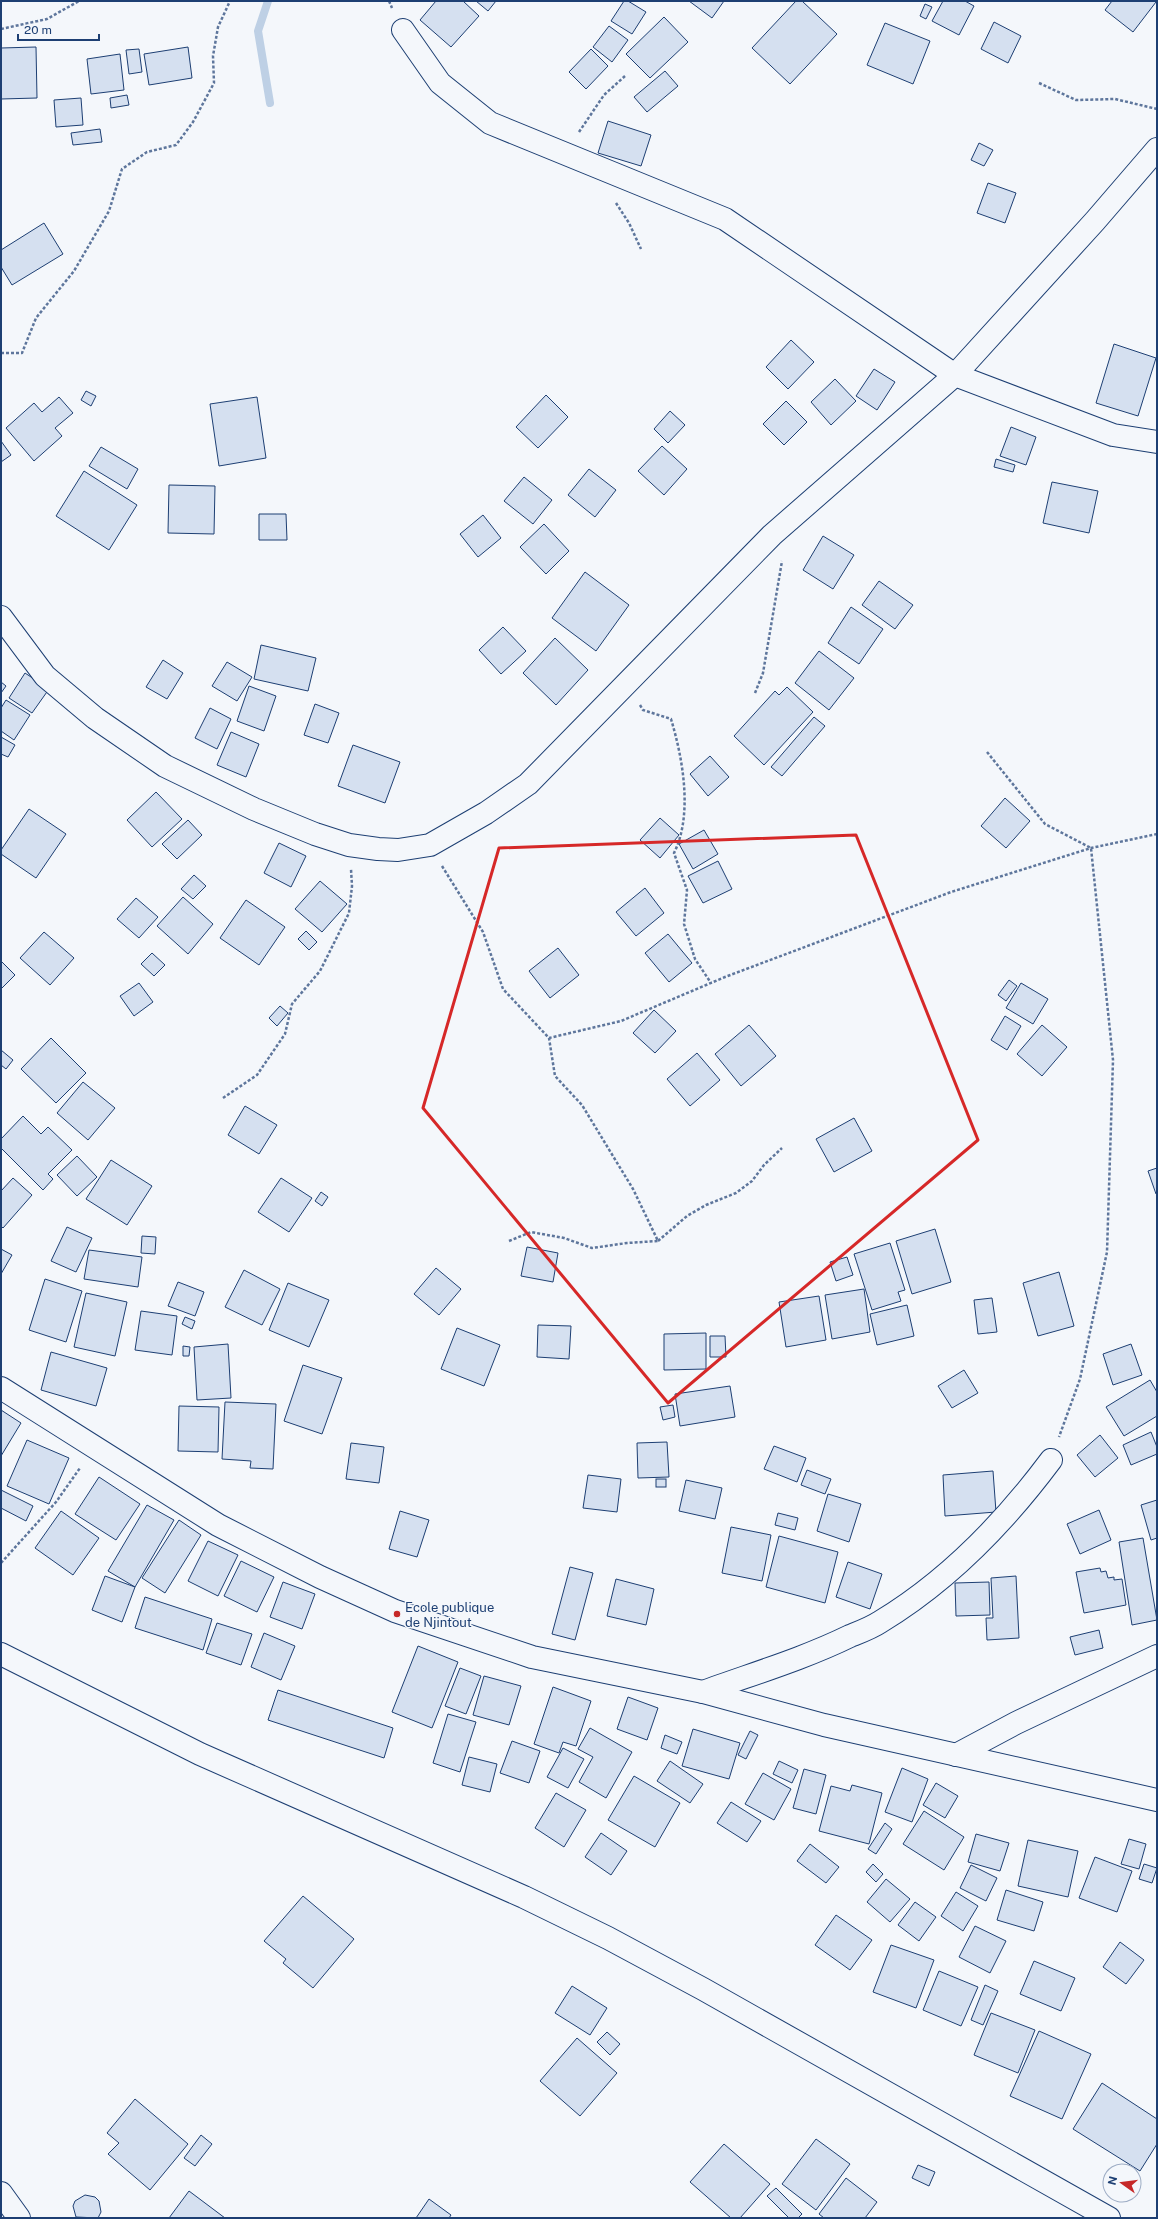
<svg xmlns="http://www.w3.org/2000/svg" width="1158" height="2219" font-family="'Public Sans',sans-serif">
<rect width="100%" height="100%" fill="#f4f7fb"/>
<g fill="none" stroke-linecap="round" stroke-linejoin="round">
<polyline stroke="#bed0e5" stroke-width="8" points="268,1 258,31 270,103"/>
</g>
<g fill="#d5e0f0" stroke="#1d3f73">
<polygon points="436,1 463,1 479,16 451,47 420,20"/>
<polygon points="476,1 496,1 488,11"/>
<polygon points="624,1 628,1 646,12 632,34 611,21"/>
<polygon points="689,1 724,1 712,18"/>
<polygon points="796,1 802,1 837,34 790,84 752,48"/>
<polygon points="943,1 965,1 974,6 959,35 932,21"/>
<polygon points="1112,1 1155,1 1156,2 1133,32 1105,10"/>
<polygon points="925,4 932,7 926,19 920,16"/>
<polygon points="664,17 688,42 650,78 626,54"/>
<polygon points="994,22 1021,36 1008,63 981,49"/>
<polygon points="885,23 930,41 913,84 867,65"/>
<polygon points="609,26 628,40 612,62 593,47"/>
<polygon points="36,47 37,98 1,99 1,48"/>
<polygon points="188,47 192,78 149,85 144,54"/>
<polygon points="139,49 142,72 129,74 126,50"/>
<polygon points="591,49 608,66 586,89 569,72"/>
<polygon points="120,54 124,90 91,94 87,59"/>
<polygon points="665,71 678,86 647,112 634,97"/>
<polygon points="127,95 129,105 111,108 110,98"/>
<polygon points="81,98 83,125 56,127 54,100"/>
<polygon points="608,121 651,135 641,166 598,153"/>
<polygon points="100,129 102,142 73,145 71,133"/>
<polygon points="979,143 993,150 984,166 971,160"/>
<polygon points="988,183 1016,193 1005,223 977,213"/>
<polygon points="44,223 63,254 12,285 1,267 1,250"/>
<polygon points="791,340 814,362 788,389 766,367"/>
<polygon points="1114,344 1156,358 1138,416 1096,403"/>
<polygon points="874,369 895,382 877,410 856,396"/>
<polygon points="835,379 856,401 831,425 811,402"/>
<polygon points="86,391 96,396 91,406 81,400"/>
<polygon points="546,395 568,417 538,448 516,427"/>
<polygon points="59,397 73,413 55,428 62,436 34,461 6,428 34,403 42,412"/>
<polygon points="257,397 266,458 219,466 210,404"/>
<polygon points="786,401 807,422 784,445 763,424"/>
<polygon points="670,411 685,425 668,443 654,429"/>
<polygon points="1011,427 1036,437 1026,465 1000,456"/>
<polygon points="1,441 11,455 1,462"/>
<polygon points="662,446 687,469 664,495 638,471"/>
<polygon points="101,447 138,469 127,489 89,466"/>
<polygon points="996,459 1015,465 1013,472 994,467"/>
<polygon points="589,469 616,490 595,517 568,495"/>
<polygon points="84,471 137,505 109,550 56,516"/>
<polygon points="524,477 552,500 533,524 504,501"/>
<polygon points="1052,482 1098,491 1089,533 1043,523"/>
<polygon points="169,485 215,486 214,534 168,533"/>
<polygon points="259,514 286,514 287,540 259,540"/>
<polygon points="483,515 501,538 478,557 460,534"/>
<polygon points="544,524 569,551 546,574 520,547"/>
<polygon points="823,536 854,555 833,589 803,570"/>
<polygon points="585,572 629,605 596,651 552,618"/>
<polygon points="879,581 913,605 895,629 862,605"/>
<polygon points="851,607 883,629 859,664 828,643"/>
<polygon points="503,627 526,651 501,674 479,650"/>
<polygon points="555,638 588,670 556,705 523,673"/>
<polygon points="261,645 316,658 308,691 254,679"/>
<polygon points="819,651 854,678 829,710 795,683"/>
<polygon points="163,660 183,673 167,699 146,687"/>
<polygon points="227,662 252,677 237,701 212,686"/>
<polygon points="25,673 49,689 32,713 9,698"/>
<polygon points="1,682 6,686 1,693"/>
<polygon points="249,686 276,696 264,731 237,721"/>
<polygon points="787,687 813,712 764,765 734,736 775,691 779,695"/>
<polygon points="6,700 30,715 14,740 1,731 1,708"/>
<polygon points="315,704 339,713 328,743 304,735"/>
<polygon points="210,708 231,719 217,749 195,738"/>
<polygon points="814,717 825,726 782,776 771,767"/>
<polygon points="231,732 259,744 246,777 217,765"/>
<polygon points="1,737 15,745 8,757 1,754"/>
<polygon points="353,745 400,762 385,803 338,786"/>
<polygon points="710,756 729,777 708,796 690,774"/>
<polygon points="156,792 182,819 152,847 127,820"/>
<polygon points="1005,798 1030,821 1006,848 981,826"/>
<polygon points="29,809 66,834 36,878 1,854 1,850"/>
<polygon points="660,818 679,835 660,858 640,840"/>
<polygon points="188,820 202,835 177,859 162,844"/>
<polygon points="704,830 718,854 693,869 679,844"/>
<polygon points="279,843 306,856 291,887 264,873"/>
<polygon points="718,861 732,889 703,903 688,876"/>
<polygon points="194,875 206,886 193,899 181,889"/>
<polygon points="320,881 347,904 322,932 295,909"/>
<polygon points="645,888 664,913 636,936 616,912"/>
<polygon points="183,897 213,924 188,954 157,926"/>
<polygon points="136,898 158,917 139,938 117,919"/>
<polygon points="246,900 285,927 259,965 220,938"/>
<polygon points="306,931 317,942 309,950 298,939"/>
<polygon points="44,932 74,958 50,985 20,958"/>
<polygon points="668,934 692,963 669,982 645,953"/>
<polygon points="558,948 579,975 550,998 529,971"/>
<polygon points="152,953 165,965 154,976 141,964"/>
<polygon points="1,961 15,975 1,989"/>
<polygon points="1009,980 1017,986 1006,1001 998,995"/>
<polygon points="139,983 153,1002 134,1016 120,996"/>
<polygon points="1021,983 1048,999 1033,1024 1006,1008"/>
<polygon points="280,1006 288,1013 277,1026 269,1018"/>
<polygon points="654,1010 676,1031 655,1053 633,1033"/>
<polygon points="1005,1016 1021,1026 1007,1050 991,1040"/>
<polygon points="749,1025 776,1056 741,1086 715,1054"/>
<polygon points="1042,1025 1067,1047 1042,1076 1017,1054"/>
<polygon points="51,1038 86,1073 56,1103 21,1069"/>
<polygon points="1,1050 13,1060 6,1069 1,1065"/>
<polygon points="697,1053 720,1080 690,1106 667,1079"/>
<polygon points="83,1082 115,1108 88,1140 57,1113"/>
<polygon points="245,1106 277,1125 259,1154 228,1135"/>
<polygon points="23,1116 41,1134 48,1127 72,1150 48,1174 53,1179 43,1190 1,1148 1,1139"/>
<polygon points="854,1118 872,1151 834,1172 816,1139"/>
<polygon points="77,1156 97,1177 77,1196 57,1175"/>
<polygon points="111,1160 152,1186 127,1225 86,1199"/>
<polygon points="1157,1168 1157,1194 1156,1194 1148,1171"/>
<polygon points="13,1178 32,1195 3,1228 1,1226 1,1191"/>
<polygon points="281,1178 312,1198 289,1232 258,1212"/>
<polygon points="321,1192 328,1197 322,1206 315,1201"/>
<polygon points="67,1227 92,1238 76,1272 51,1261"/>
<polygon points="935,1229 951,1282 912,1294 896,1241"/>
<polygon points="142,1236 156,1237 155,1254 141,1253"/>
<polygon points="890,1243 905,1290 898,1292 901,1301 872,1310 854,1254"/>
<polygon points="527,1247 558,1253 553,1282 521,1276"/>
<polygon points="1,1249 12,1255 1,1274"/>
<polygon points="89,1250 142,1257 138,1287 84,1279"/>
<polygon points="847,1257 853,1275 836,1281 830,1262"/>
<polygon points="436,1268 461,1289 439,1315 414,1294"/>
<polygon points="244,1270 280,1289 262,1325 225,1307"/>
<polygon points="1059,1272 1074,1326 1038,1336 1023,1283"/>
<polygon points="45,1279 82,1291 66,1342 29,1330"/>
<polygon points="178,1282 204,1292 195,1316 168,1306"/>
<polygon points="288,1283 329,1300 309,1347 269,1330"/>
<polygon points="864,1289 870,1332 832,1339 825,1295"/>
<polygon points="86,1293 127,1302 115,1356 74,1347"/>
<polygon points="819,1296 826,1340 786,1347 779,1302"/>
<polygon points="992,1298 997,1332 978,1334 974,1300"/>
<polygon points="907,1305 914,1336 877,1345 870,1314"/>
<polygon points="141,1311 177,1316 172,1355 135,1350"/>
<polygon points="185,1317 195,1321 192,1329 182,1324"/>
<polygon points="538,1325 571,1326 569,1359 537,1357"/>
<polygon points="457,1328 500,1345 484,1386 441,1369"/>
<polygon points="706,1333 706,1369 664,1370 664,1334"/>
<polygon points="710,1336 725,1336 726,1357 710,1357"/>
<polygon points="228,1344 231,1398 197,1400 194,1347"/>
<polygon points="1131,1344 1142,1375 1113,1385 1103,1354"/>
<polygon points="183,1346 190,1347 189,1356 183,1356"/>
<polygon points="51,1352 107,1368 96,1406 41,1390"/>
<polygon points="303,1365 342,1378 322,1434 284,1421"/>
<polygon points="964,1370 978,1393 952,1408 938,1386"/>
<polygon points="1150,1380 1157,1392 1157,1416 1124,1436 1106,1407"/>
<polygon points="730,1386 735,1417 680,1426 675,1394"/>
<polygon points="225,1402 276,1404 273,1469 250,1468 251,1461 222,1459"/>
<polygon points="673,1405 675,1417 663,1420 660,1407"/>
<polygon points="179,1406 219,1407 218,1452 178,1451"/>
<polygon points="1,1410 21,1423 1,1456"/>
<polygon points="1151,1432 1157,1447 1157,1454 1131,1465 1123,1445"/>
<polygon points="1100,1435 1118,1458 1095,1477 1077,1455"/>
<polygon points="27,1440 69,1458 49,1504 7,1486"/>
<polygon points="667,1442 669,1477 638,1478 637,1443"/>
<polygon points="351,1443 384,1447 379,1483 346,1479"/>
<polygon points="774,1446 806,1458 797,1482 764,1469"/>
<polygon points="807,1470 831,1479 825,1494 801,1485"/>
<polygon points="993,1471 996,1512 945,1516 943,1475"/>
<polygon points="588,1475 621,1479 617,1512 583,1508"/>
<polygon points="99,1477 140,1504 116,1540 75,1514"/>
<rect x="656" y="1479" width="10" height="8"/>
<polygon points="686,1480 722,1488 715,1519 679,1511"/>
<polygon points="1,1490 33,1506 26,1521 1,1508"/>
<polygon points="828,1494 861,1504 849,1542 817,1531"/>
<polygon points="1157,1500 1157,1538 1151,1540 1141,1505"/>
<polygon points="147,1505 174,1520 135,1587 108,1571"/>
<polygon points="1099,1510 1111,1540 1080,1554 1067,1524"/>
<polygon points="61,1511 99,1538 73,1575 35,1548"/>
<polygon points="400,1511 429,1520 417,1557 389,1549"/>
<polygon points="778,1513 798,1518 795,1530 775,1525"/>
<polygon points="179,1520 201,1535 165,1593 142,1578"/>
<polygon points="731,1527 771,1535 762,1581 722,1573"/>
<polygon points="779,1536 838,1552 825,1603 766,1587"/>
<polygon points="1143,1538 1157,1620 1132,1625 1119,1542"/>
<polygon points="208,1541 238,1555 218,1596 188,1581"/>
<polygon points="241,1561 274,1577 257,1612 224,1596"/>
<polygon points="848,1562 882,1574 870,1609 836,1597"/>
<polygon points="570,1567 593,1573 575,1640 552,1634"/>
<polygon points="1100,1568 1101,1572 1106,1571 1108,1578 1114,1577 1114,1580 1122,1579 1126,1605 1084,1613 1076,1572"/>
<polygon points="105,1576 135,1587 122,1622 92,1610"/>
<polygon points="1016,1576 1019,1638 987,1640 986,1618 993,1618 991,1578"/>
<polygon points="616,1579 654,1589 646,1625 607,1616"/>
<polygon points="283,1582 315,1594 302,1629 270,1617"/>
<polygon points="989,1582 990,1615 956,1616 955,1583"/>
<polygon points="145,1597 212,1619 203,1650 135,1628"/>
<polygon points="217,1623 252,1634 241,1665 206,1653"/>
<polygon points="1099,1630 1103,1648 1075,1655 1070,1637"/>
<polygon points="264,1633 295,1646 281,1680 251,1667"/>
<polygon points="418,1646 458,1662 432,1728 392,1712"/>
<polygon points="460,1668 481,1676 466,1714 445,1706"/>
<polygon points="484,1676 521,1686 509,1725 473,1715"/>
<polygon points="553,1687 591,1701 576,1746 563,1742 559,1753 534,1744"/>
<polygon points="278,1690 393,1728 384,1758 268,1720"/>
<polygon points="628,1697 658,1708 647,1740 617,1729"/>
<polygon points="448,1714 476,1722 460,1772 433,1763"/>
<polygon points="590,1728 632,1752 606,1798 579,1782 593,1757 578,1749"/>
<polygon points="693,1729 740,1743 729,1779 682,1766"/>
<polygon points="750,1731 758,1735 746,1759 738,1755"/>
<polygon points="665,1735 682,1742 677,1754 661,1748"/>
<polygon points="512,1741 540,1751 529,1783 500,1773"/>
<polygon points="563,1748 584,1759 568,1788 547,1777"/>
<polygon points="469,1757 497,1764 490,1792 462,1785"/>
<polygon points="670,1761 703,1784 690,1803 657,1781"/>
<polygon points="779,1761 798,1770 792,1783 773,1774"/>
<polygon points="902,1768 928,1779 912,1822 885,1812"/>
<polygon points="804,1769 826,1775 816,1814 793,1808"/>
<polygon points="763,1773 791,1789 774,1820 745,1804"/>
<polygon points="634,1776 680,1803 655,1847 608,1820"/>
<polygon points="936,1783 958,1796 945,1818 923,1805"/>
<polygon points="852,1785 882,1793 869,1844 819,1831 831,1786 850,1791"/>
<polygon points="556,1793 586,1810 564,1847 535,1828"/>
<polygon points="731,1802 761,1821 747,1842 717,1823"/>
<polygon points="924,1811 964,1837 944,1870 903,1844"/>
<polygon points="885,1823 892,1829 876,1854 868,1849"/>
<polygon points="601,1833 627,1851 611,1875 585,1857"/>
<polygon points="976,1834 1009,1843 1000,1871 968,1862"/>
<polygon points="1129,1839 1146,1844 1139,1869 1121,1864"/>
<polygon points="1028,1840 1078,1851 1068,1897 1018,1886"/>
<polygon points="810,1844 839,1867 826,1883 797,1861"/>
<polygon points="1095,1857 1132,1871 1117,1912 1079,1898"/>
<polygon points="873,1864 883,1874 876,1882 866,1872"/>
<polygon points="1144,1864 1157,1868 1152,1883 1139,1879"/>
<polygon points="971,1865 997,1878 986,1901 960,1888"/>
<polygon points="886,1879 910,1899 890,1922 867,1902"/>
<polygon points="1006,1890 1043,1902 1034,1931 997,1920"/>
<polygon points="956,1892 978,1906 963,1931 941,1916"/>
<polygon points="303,1896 354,1939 313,1988 283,1963 286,1959 264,1941"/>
<polygon points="915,1902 936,1917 919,1941 898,1925"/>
<polygon points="836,1915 872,1940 850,1970 815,1945"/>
<polygon points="975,1926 1006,1941 990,1973 959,1957"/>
<polygon points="1120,1942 1144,1960 1126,1984 1103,1967"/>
<polygon points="891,1945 934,1960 916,2008 873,1992"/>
<polygon points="1034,1961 1075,1978 1061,2011 1020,1994"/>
<polygon points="939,1971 978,1987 961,2026 923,2010"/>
<polygon points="985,1985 998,1991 983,2025 971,2020"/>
<polygon points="572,1986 607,2008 590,2035 555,2013"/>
<polygon points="991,2013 1035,2030 1018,2073 974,2055"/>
<polygon points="1039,2031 1091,2054 1062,2119 1010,2096"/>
<polygon points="607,2032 620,2044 610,2055 597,2042"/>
<polygon points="577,2038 617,2073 580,2116 540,2081"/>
<polygon points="1102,2083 1157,2119 1157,2144 1140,2171 1073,2129"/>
<polygon points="135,2099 188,2144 150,2190 108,2154 119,2143 107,2133"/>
<polygon points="201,2135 212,2144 195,2166 184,2158"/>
<polygon points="816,2139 850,2164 816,2210 782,2184"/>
<polygon points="724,2144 770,2184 740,2218 731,2218 690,2182"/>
<polygon points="918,2165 935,2172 929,2186 912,2178"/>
<polygon points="846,2178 877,2202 865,2218 824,2218 819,2214"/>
<polygon points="776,2188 802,2214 798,2218 789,2218 767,2196"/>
<polygon points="189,2191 225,2218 169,2218"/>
<polygon points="85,2195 95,2197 99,2201 101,2212 98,2218 76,2217 73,2206 75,2201"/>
<polygon points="429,2199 451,2215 449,2218 416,2218"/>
</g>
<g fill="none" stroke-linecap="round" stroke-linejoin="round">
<g stroke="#1d3f73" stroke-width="24">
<g id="minor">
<polyline points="403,30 440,83 490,123 725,219 955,375 1113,435 1157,442"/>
<polyline points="1,617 45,676 95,718 165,766 254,809 315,834 349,845 378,849 398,850 430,845 486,813 528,784 772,535 955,375 1095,221 1157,149"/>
<polyline points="1,1388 218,1525 320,1577 395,1611 532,1657 703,1692 824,1725 1157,1800"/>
<path d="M703,1692C752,1674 803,1659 850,1636C860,1632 871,1628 880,1622C948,1581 1004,1523 1051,1460"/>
<polyline points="956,1755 1016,1723 1157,1656"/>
<polyline points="1,2193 19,2218"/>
</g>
</g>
<g stroke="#1d3f73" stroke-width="24">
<polyline id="trunk" points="1,1654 200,1754 524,1897 608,1938 703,1989 1109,2218"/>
</g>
<g stroke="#5e769c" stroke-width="2.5" stroke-dasharray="3 2" stroke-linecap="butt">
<polyline points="389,1 392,8"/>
<polyline points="1,29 47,19 79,1"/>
<polyline points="1039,83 1076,100 1115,99 1157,109"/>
<polyline points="579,132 604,95 625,76"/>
<polyline points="616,203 629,223 641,249"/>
<polyline points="1,353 22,353 36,318 74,271 109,211 122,169 147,152 176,145 193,122 214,83 213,56 218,27 230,1"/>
<polyline points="755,693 763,673 782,561"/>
<path d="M640,705L643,710L671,719C683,759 693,815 674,853L687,890L684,924L695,959L711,983"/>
<polyline points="987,752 1045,824 1091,848 1113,1060 1107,1252 1080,1379 1059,1437"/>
<polyline points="442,866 483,932 503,989 549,1038 621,1021 725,977 951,892 1091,848 1157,834"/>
<polyline points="223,1098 257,1075 285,1034 292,1004 320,971 349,913 352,886 351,869"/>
<polyline points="509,1241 531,1232 564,1238 592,1248 627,1243 658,1241 633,1189 582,1105 555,1076 549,1038"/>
<polyline points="658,1241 687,1216 706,1205 736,1193 752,1181 764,1165 782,1148"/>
<polyline points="1,1563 56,1502 80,1468"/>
</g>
<use href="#minor" stroke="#f4f7fb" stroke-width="22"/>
<use href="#trunk" stroke="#f4f7fb" stroke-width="22"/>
</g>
<path fill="none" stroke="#d62828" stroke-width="3" stroke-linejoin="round" d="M856,835L978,1140L668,1403L423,1108L499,848Z"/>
<circle fill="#c62828" stroke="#f4f7fb" stroke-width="1.5" cx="397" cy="1614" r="4"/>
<g text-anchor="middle" stroke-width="3" stroke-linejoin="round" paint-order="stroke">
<g font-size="13" fill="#1d3f73" stroke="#f4f7fb" text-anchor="start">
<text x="405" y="1612">Ecole publique<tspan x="405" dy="15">de Njintout</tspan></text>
</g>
</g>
<rect width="1158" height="2219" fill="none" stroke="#1d3f73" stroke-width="4"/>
<g transform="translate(1122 2183) rotate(284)"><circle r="19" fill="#f4f7fb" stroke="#9eadc5"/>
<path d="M0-3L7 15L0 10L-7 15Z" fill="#c62828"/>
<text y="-6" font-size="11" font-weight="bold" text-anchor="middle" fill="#1d3f73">N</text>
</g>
<path d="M18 34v6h81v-6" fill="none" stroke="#1d3f73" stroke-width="2"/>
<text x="24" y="34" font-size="12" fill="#1d3f73" stroke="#f4f7fb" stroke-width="3" paint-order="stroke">20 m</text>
</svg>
